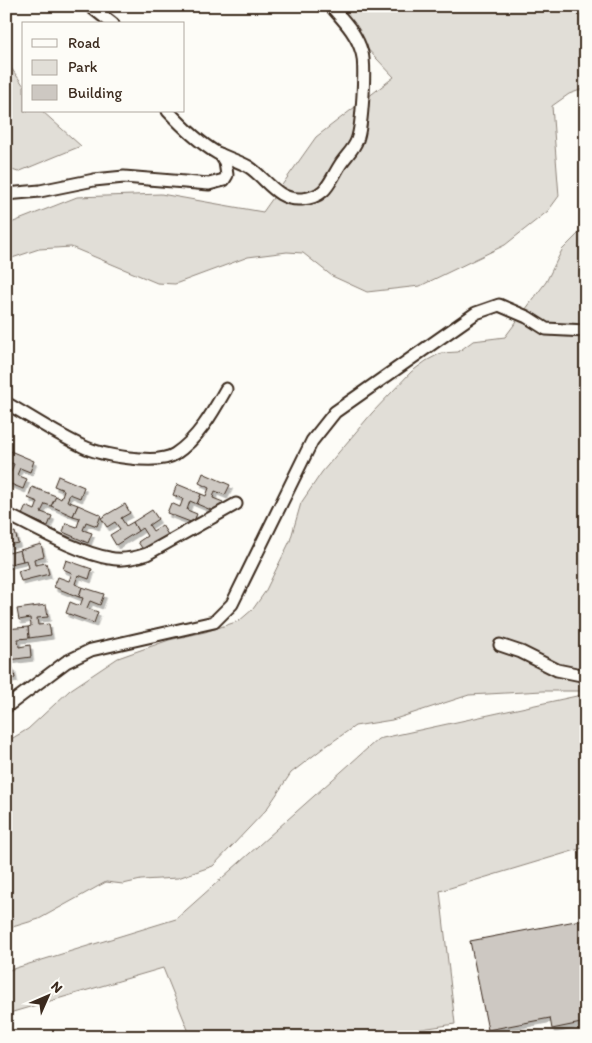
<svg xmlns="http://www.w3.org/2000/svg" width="592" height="1043" font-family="Itim,sans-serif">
<defs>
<filter id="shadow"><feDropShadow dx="2.5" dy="4" stdDeviation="0" flood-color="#0004"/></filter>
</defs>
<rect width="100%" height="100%" fill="#fdfcf7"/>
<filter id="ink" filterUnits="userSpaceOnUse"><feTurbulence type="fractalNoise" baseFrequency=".02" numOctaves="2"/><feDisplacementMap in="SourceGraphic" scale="10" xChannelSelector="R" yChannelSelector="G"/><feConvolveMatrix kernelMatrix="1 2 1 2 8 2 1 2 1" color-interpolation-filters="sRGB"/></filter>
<g filter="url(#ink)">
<g fill="#e1ded7" stroke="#8e847a">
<polygon points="327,6 586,6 586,88 569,94 552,106 559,196 548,211 505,245 420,286 367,292 332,276 303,253 287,252 248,257 175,284 157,283 71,247 39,249 6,260 6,225 77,197 161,194 263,212 316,137 394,77"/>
<polygon points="6,61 24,86 24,111 42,111 81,146 18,172 6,168"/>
<polygon points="586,226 586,691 543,691 469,695 392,720 355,726 322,749 291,773 266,810 213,866 178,878 141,880 123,884 106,882 39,919 6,929 6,742 28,729 70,690 118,658 169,640 205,632 239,621 253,609 265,592 290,541 301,503 322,472 372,413 411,372 426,361 441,353 458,352 473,341 505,337 546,282 562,250"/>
<polygon points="586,694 586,847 440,891 455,1024 368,1037 191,1037 163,968 6,1014 6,971 176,919 378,739"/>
</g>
<g fill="#cdc8c2" stroke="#3b2a1e" filter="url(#shadow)">
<polygon points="8,450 34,461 30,472 20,468 17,475 27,479 23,489 6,482 6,471 11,472 14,464 6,461"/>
<polygon points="203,473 230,485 225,495 215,491 213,498 223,502 218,513 197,504 201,494 206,496 209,488 199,483"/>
<polygon points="58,476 84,487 80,498 70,494 67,501 78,505 73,516 51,506 56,496 61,499 64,490 54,486"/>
<polygon points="177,484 201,494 197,504 190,501 187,510 197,514 193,523 167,513 171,503 180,507 183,499 173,495"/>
<polygon points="32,487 56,496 51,506 45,504 41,512 52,516 48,526 22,515 26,506 35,510 38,502 28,498"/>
<polygon points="125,504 130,513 121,518 126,526 133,522 138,531 116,545 110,535 120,529 115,522 107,527 101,518"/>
<polygon points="78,505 101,515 97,526 86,522 83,530 92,533 88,543 63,532 66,523 77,527 80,518 73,516"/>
<polygon points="152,510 158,519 149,525 153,531 162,525 168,535 144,551 138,542 147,536 142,528 138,531 133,522"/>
<polygon points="15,532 18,543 7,545 9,553 20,550 23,561 6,565 6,534"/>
<polygon points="41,544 44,556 34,559 35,565 46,563 49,574 21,581 18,571 29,568 27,560 23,561 20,550"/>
<polygon points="66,560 92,569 89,579 78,575 75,584 82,587 79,597 54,587 58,577 69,581 72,573 63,569"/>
<polygon points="82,587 104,594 100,605 90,601 87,608 98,612 94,623 66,613 70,602 80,606 83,598 79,597"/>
<polygon points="46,605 48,617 37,618 38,625 49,624 51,635 29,638 28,627 31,626 30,618 19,620 17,609"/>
<polygon points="28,627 29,638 18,639 19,647 30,645 31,657 9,660 7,649 12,648 11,639 6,640 6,629"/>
<polygon points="13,668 15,678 6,680 6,669"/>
<polygon points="586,919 586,1022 552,1029 550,1018 488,1030 470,941"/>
</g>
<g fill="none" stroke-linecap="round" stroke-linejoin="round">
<g stroke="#3b2a1e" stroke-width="15">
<g id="minor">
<polyline points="90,6 113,24"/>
<path d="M168,111C183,127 198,142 217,153C227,158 239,161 249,167C267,179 277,201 302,199C327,197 329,182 340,165C345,157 354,149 357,140C362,127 366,67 362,53C357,34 344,21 331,6"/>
<polyline points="6,194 40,191 94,180 124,177 209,184 224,180 227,175 225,162 220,154"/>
<path d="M6,403C31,417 56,434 82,446C100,455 157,466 175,454C198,439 213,412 226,389"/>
<path d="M6,514C36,528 78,553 109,558C122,561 135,558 147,554L236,504"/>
<polyline points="500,645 521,652 557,670 586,676"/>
<polyline points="6,707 66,662 91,650 214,622 232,604 312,441 335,412 476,313 499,305 527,317 546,329 586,331"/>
</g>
</g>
<use href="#minor" stroke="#fdfcf7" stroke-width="11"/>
</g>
</g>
<rect width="592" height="1043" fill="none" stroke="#fdfcf7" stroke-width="25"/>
<rect x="12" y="12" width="567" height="1018" fill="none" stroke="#3b2a1e" stroke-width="2" filter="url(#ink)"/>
<rect x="22" y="22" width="162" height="90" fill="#fdfcf7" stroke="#afa8a0"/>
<rect x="32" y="39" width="25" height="8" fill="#fdfcf7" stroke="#afa8a0"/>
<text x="68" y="48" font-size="15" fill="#3b2a1e">Road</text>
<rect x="32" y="60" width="25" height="15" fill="#e1ded7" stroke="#afa8a0"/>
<text x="68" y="72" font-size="15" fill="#3b2a1e">Park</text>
<rect x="32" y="85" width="25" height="15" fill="#cdc8c2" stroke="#afa8a0"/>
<text x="68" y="98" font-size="15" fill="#3b2a1e">Building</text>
<g transform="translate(48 996) rotate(45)" stroke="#fdfcf7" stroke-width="4" paint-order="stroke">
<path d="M0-4L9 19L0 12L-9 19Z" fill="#3b2a1e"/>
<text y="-8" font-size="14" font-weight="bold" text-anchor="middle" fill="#3b2a1e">N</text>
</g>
</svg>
